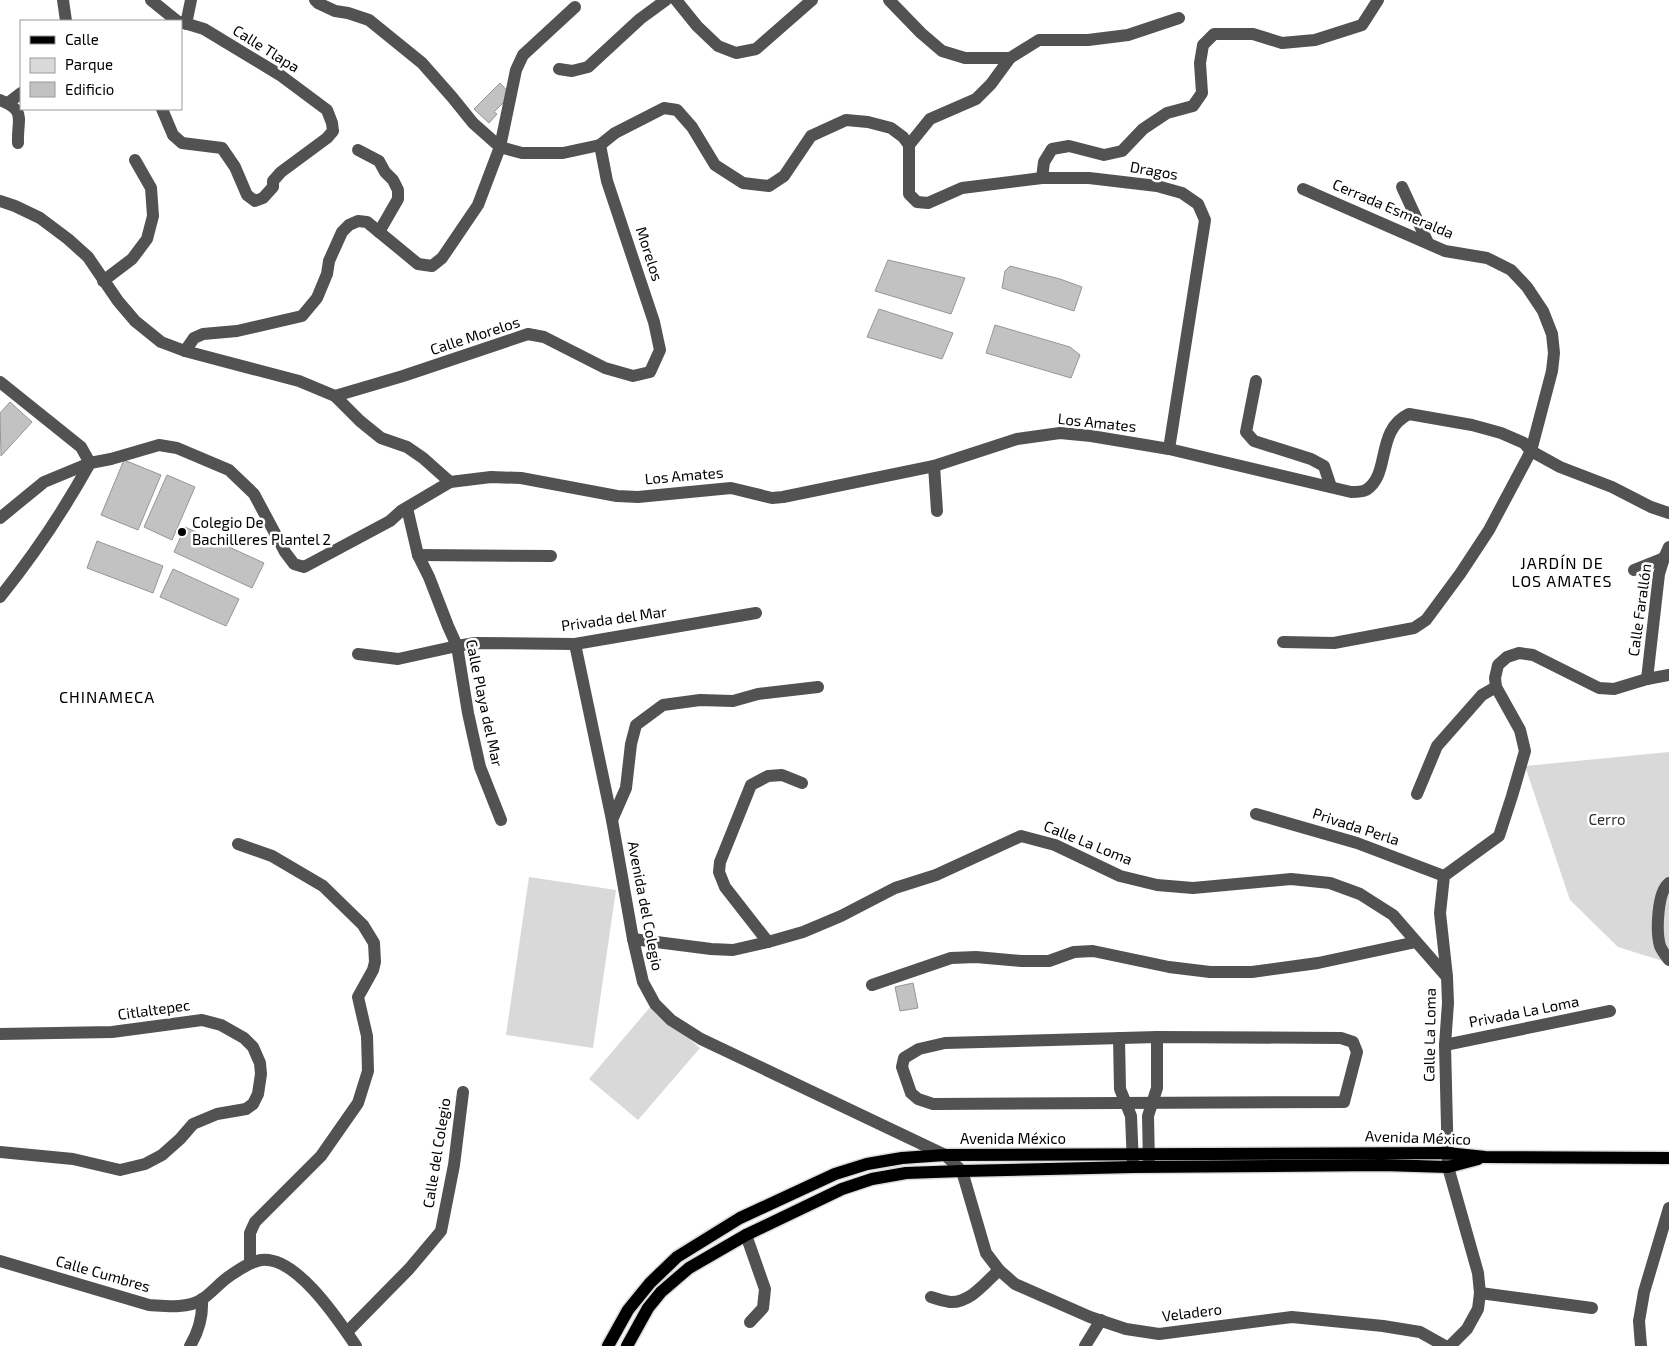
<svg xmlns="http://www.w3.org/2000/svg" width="1669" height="1346" font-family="'Exo 2',sans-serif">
<rect width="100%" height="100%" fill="#fff"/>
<g fill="#d9d9d9">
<polygon points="1669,752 1669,963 1618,947 1570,900 1525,766"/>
<polygon points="529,877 616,890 593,1048 506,1035"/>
<polygon points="651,1006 700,1048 638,1120 589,1079"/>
</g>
<g fill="#c2c2c2" stroke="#969696">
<polygon points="500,83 510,94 510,96 494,112 497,114 489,123 474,109"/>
<polygon points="888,260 965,278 951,314 875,291"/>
<polygon points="1010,266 1060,279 1082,287 1074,311 1002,288 1005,271"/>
<polygon points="879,309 953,333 942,359 867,337"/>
<polygon points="995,325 1070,347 1080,355 1071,378 986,353"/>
<polygon points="10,402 32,422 1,456 0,413"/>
<polygon points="124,460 161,475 138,530 101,515"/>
<polygon points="167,475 195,487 172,540 144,527"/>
<polygon points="185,527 264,563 252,588 174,552"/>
<polygon points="97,541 163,566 153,593 87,568"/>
<polygon points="173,569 239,599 226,626 160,597"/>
<polygon points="913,983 918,1008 900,1011 895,987"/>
</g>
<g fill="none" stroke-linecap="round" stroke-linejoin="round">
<g stroke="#dbdbdb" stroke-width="15">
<g id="major">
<polyline points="608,1346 628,1310 650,1283 677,1257 740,1218 835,1174 867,1164 902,1158 945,1155 1447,1153 1485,1157 1669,1158"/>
<polyline points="627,1346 648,1308 661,1292 689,1268 746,1235 842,1189 872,1179 906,1173 962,1171 1133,1167 1383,1165 1448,1167 1478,1159"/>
</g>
</g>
<g stroke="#525252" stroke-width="12">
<polyline points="63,0 66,21"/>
<polyline points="151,0 177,21"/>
<polyline points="315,0 318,3 335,11 348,13 369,20 422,63 452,97 473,123 500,147 522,153 563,153 600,145 615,133 664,108 677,110 692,127 715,165 743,183 769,186 784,176 811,136 846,120 868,122 891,128 903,137 909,145 909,194 917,202 928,203 962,188 1042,178 1089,178 1157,186 1182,193 1198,204 1205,220 1169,449"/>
<polyline points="676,0 697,26 718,46 736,53 756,49 812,0"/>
<polyline points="889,0 921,33 942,51 965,58 1010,58 1039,40 1088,40 1128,35 1179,18"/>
<polyline points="186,24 191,0"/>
<polyline points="559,69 572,71 588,67 640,19 666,0"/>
<path d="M0,100C27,111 17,118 18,143"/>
<polyline points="8,103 21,93"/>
<polyline points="162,109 173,135 182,143 222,148 235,167 247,195 255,201 263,198 273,187 273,181 281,172 327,138 333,131 332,123 327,110 280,75 204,29 181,22"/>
<polyline points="909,145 930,119 976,99 991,84 1010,58"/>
<polyline points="358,150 379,161 385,172 393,180 398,190 398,199 379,232"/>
<polyline points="1042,178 1044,162 1052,149 1069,146 1104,155 1122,151 1143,129 1167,113 1193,106 1202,93 1200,63 1203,45 1214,34 1253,34 1282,43 1315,40 1362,25 1378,0"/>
<polyline points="1402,187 1428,243"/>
<polyline points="0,201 15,206 40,218 68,239 88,257 118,301 135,321 161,342 185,351 299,381 335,396 360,421 381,438 407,447 423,458 450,482"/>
<polyline points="103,281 132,259 147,239 153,216 151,188 135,160"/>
<polyline points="185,351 194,338 203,334 237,331 302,316 317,298 327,274 329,261 342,232 349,225 358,221 367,222 418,264 432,266 442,258 478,205 500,147 516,70 523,55 575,7"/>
<polyline points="1256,381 1246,432 1254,441 1311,459 1324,466 1331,487"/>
<polyline points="0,382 81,447 90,463"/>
<polyline points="335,396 403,376 528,334 544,337 605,368 633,376 650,372 660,350 654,322 607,181 600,145"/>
<polyline points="934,466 937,511"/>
<polyline points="407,508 418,555 429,577 448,626 457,646 468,713 480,767 501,820"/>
<path d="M0,518L44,482L90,463L111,459L159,445L177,448L229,470L254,494L285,552L294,564L304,567L390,521L401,511L450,482L491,477L521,478L617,496L638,497L731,488L772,498L783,497L934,466L1017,439L1060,433L1091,436L1169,449L1351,492C1356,492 1362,492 1366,490C1391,475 1375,430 1409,414L1472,425L1501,433L1524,443L1531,451L1560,467L1612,487L1651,507L1669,513"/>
<polyline points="418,555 551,556"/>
<polyline points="1634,570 1664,558"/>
<path d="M0,597C34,555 64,510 90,463"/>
<polyline points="1283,642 1334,643 1414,628 1426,620 1460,574 1489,530 1531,451 1552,371 1554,353 1552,334 1543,311 1527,287 1511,270 1487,258 1445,251 1303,189"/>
<polyline points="575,644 612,820 633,939 643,982 655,1004 671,1020 701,1039 945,1155 962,1171 986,1253 999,1270 1015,1284 1090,1317 1126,1329 1159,1334 1292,1317 1383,1326 1420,1332 1445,1346"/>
<polyline points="358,654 398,659 457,646 475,643 575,644 756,613"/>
<polyline points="1647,679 1659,574 1664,558 1669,547"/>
<polyline points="1417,794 1437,746 1482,695 1496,687"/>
<polyline points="1256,814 1357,843 1444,876"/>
<polyline points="612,820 626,788 631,744 636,725 663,705 700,700 733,701 758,694 818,687"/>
<polyline points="238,844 272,856 323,886 363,925 374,943 375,962 373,970 358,997 367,1036 368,1071 358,1103 321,1156 255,1222 250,1233 250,1263"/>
<path d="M1669,883C1657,892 1656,932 1660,946C1662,951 1666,956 1669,960"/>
<polyline points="633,939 711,949 733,950 768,942 803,932 841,916 895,888 936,875 1021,836 1055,845 1120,876 1157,885 1193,888 1291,879 1330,883 1360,894 1393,915 1447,977"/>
<polyline points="768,942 725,887 719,872 720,862 751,785 768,776 782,775 802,783"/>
<polyline points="872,985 951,958 976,957 1021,961 1049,961 1074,952 1093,951 1169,967 1210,972 1252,972 1318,963 1416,942"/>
<polyline points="0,1034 112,1032 202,1020 221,1025 244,1038 253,1047 260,1063 261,1074 258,1094 253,1104 246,1109 217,1114 193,1124 180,1139 162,1155 145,1164 120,1170 73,1159 0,1152"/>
<polygon points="1157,1037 1341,1038 1353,1042 1357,1052 1344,1102 933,1104 918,1099 911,1093 902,1067 904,1058 919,1049 945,1043"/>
<polyline points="1119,1038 1120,1089 1131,1116 1133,1165"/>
<polyline points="1445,1045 1610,1011"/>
<polyline points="1149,1164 1148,1116 1157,1088 1157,1037"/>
<polyline points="746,1235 765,1289 763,1308 750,1322"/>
<path d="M0,1261L149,1305C166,1306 186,1309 201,1300C212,1293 220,1282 231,1275C240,1269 250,1262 261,1260C296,1255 339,1321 356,1346"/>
<polyline points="1480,1293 1592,1308"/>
<path d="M931,1297C937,1299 944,1301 950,1302C970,1303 985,1283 999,1270"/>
<polyline points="347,1332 409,1269 441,1231 454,1165 463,1092"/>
<path d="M190,1346C199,1331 203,1316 202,1299"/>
<polyline points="1085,1346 1101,1320"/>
<polyline points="1450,1346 1467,1329 1478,1309 1480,1293 1478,1273 1448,1167 1445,1045 1448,1003 1447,977 1440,913 1444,876 1499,836 1512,796 1525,751 1520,730 1496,687 1495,678 1498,665 1507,657 1519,653 1533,655 1599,688 1614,689 1647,679 1669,675"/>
<polyline points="1641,1346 1639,1321 1644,1292 1669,1208"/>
</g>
<use href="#major" stroke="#000" stroke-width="12"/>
</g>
<circle fill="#000" stroke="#fff" stroke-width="2" cx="182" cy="532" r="5"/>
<g text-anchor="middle" stroke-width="5" stroke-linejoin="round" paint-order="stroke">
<g font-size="15" fill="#000" stroke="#fff">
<text transform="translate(266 49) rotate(32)" y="5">Calle Tlapa</text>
<text transform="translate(1154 171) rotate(10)" y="5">Dragos</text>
<text transform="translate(1393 209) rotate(23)" y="5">Cerrada Esmeralda</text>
<text transform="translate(649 254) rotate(72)" y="5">Morelos</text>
<text transform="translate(475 336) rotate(-18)" y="5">Calle Morelos</text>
<text transform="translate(1097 423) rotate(6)" y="5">Los Amates</text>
<text transform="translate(684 476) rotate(-5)" y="5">Los Amates</text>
<text transform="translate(1640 610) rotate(-82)" y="5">Calle Farallón</text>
<text transform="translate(614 619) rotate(-8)" y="5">Privada del Mar</text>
<text transform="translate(484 703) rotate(78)" y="5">Calle Playa del Mar</text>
<text transform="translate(1356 827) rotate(18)" y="5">Privada Perla</text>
<text transform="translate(1088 843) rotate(22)" y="5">Calle La Loma</text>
<text transform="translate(645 906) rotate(79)" y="5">Avenida del Colegio</text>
<text transform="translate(154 1010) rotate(-8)" y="5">Citlaltepec</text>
<text transform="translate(1524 1012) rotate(-11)" y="5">Privada La Loma</text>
<text transform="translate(1430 1035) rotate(-89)" y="5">Calle La Loma</text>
<text transform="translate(1418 1138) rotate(2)" y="5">Avenida México</text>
<text x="1013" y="1144">Avenida México</text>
<text transform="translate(437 1153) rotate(-81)" y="5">Calle del Colegio</text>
<text transform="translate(103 1274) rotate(16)" y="5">Calle Cumbres</text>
<text transform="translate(1192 1313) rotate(-7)" y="5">Veladero</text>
</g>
<g font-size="15" fill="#000" stroke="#fff" text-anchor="start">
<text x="192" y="528">Colegio De<tspan x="192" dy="17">Bachilleres Plantel 2</tspan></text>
</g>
<g font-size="15" fill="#303030" stroke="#fff">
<text x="1607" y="825">Cerro</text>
</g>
<g font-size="16" letter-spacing="1" fill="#000" stroke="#fff">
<text x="1562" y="569">JARDÍN DE<tspan x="1562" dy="18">LOS AMATES</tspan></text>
<text x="107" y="703">CHINAMECA</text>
</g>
</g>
<rect x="20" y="20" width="162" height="90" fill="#ffffff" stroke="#999999"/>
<rect x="30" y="36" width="25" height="8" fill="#000000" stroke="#999999"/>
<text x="65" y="45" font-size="15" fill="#000000">Calle</text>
<rect x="30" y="58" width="25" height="15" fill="#d9d9d9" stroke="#999999"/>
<text x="65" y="70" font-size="15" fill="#000000">Parque</text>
<rect x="30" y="82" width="25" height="15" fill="#c2c2c2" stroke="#999999"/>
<text x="65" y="95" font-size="15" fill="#000000">Edificio</text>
</svg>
